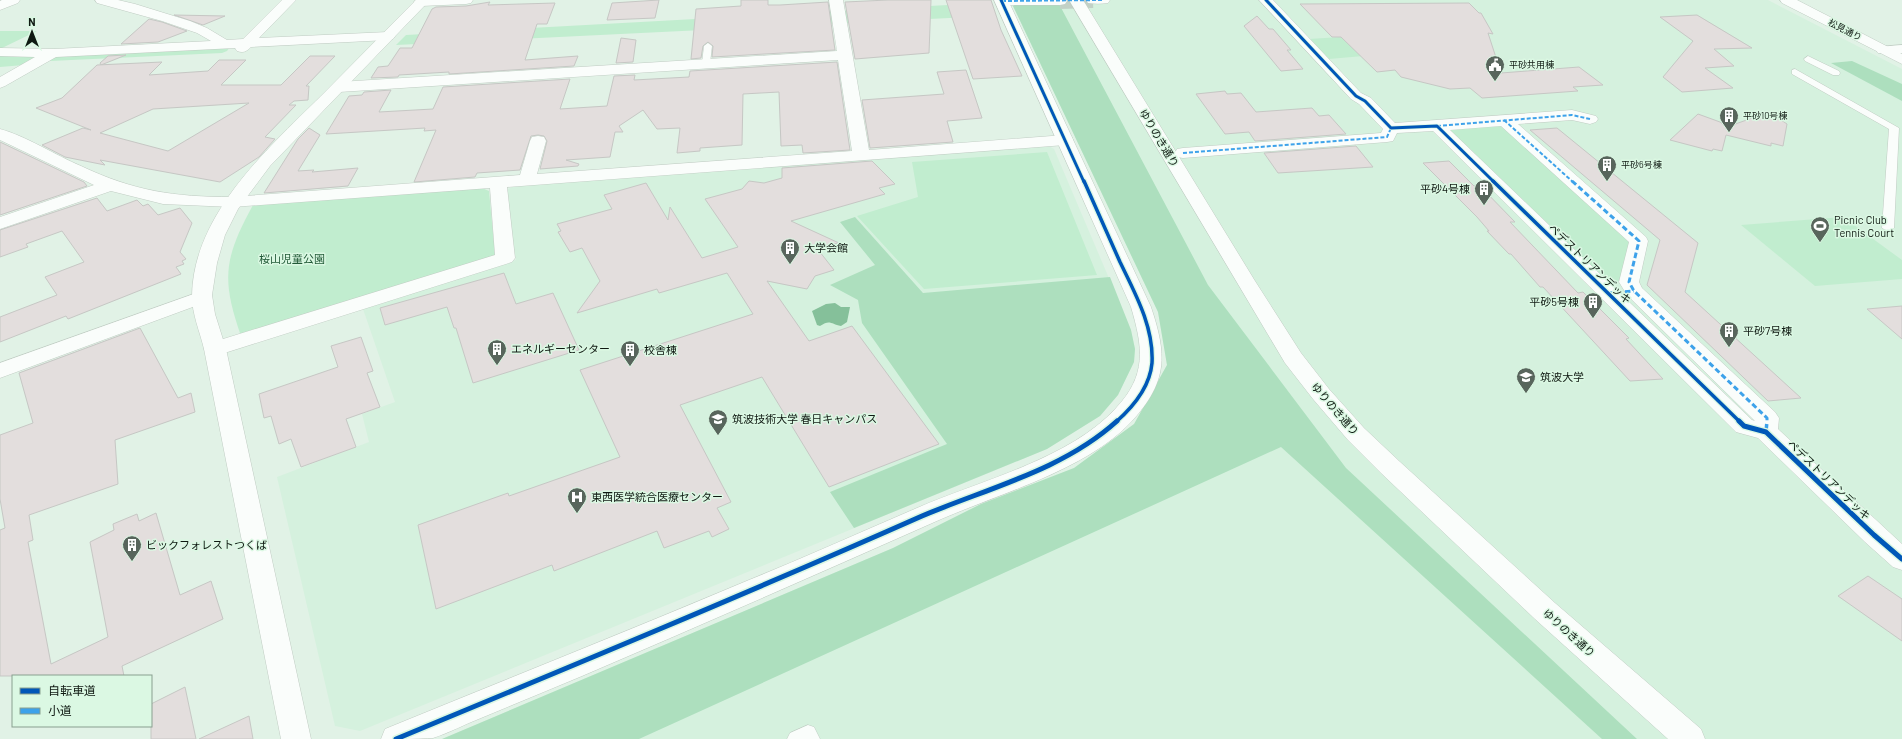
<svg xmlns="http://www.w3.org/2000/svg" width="1902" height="739" font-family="Barlow,'Noto Sans JP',sans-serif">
<rect width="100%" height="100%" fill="#e1f2e6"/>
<g fill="#d5f1de">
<polygon points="1022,0 1768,0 1902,69 1902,739 442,739 893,548 981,504 1074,468 1135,424 1167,365 1158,312 1013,6"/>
<polygon points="1047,145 1054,149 1131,330 1135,349 1134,362 1118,395 1100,416 1047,449 360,731 335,726 277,477 369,442 362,414 395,402 362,306 488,266 516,260 505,191 516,185"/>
</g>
<g fill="#c1edcf">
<polygon points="984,3 990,16 396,45 406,35"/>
<polygon points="0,31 37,31 0,49"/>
<polygon points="1404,33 1443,49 1329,59 1309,39"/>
<polygon points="230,47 227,51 222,53 50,61 51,59 61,55"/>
<polygon points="0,55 35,55 36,59 24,65 0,67"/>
<polygon points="1497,125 1507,128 1631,239 1623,277 1619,281 1605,280 1449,129"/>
<polygon points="1047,152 1097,275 924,289 857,216 918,197 912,162"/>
<path d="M482,188L489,191L495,254L491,259L241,336C221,279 224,258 253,205Z"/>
<polygon points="1843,217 1902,260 1902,279 1815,286 1741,225"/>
</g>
<g fill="#addfbe">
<polygon points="1058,2 1208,285 1346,468 1637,739 1602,739 1281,447 639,739 442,739 893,548 981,504 1074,468 1134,424 1167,365 1158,312 1013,6 1016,4"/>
<polygon points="1852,61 1902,84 1902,101 1831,63"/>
<polygon points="855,217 923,293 1110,277 1131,330 1135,349 1134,362 1118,395 1100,416 1047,449 854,528 830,492 947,444 862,323 858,300 830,285 875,265 840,222"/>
</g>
<path fill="#85c09a" d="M835,303L841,307H850L847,322L841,326C831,324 830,319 820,326L817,325L812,311L826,304Z"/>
<g fill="#e3dedd" stroke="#c6c7c4" fill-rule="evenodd">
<polygon points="659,0 655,18 607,20 612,3"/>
<polygon points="741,0 768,0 768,5 780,5 828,2 835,50 712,57 713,46 708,42 703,46 701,58 691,59 696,9 741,6"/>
<polygon points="888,0 931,0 929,53 855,59 845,2"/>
<polygon points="946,0 991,0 1001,30 1022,76 973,79"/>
<polygon points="490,2 488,5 555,3 547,24 537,24 525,60 578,56 574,66 449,74 449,72 399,75 398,77 371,78 378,67 388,66 400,48 412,48 432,9 436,7 466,6"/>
<polygon points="1469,3 1479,13 1481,13 1493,34 1488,33 1501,73 1579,67 1603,85 1573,87 1578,91 1482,98 1470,88 1450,89 1401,77 1395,70 1377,72 1341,37 1332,37 1300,4"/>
<polygon points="174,15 225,16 203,25"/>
<polygon points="1697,15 1752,48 1714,49 1734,66 1705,68 1733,88 1682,92 1663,77 1693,41 1660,17"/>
<polygon points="1257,16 1269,29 1273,29 1291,50 1287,50 1303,69 1281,71 1244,26"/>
<polygon points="149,19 162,22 187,31 158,42 121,44"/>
<polygon points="621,38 636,40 633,62 616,63"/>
<polygon points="126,55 101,65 100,63 108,56"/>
<path d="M310,56H335L306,86H309L308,100L294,101L289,105H296L265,137L275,139L259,157L220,182L100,160L105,165L65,157L42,145L83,128L91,130L36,108L62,98L97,65L162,62L149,75L208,71L219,60H246L221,85H281ZM249,103L168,151L100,133L153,109Z"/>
<polygon points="837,62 850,150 803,153 802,145 781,146 779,92 743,94 742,145 700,148 700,151 677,153 680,128 657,129 643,110 619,126 623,132 615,132 610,157 566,160 579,164 578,166 540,169 547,141 544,136 538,135 531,136 520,170 477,173 475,177 414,182 436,130 424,131 425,128 326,134 349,96 362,95 364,92 391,90 379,112 433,109 443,87 570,79 560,109 607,106 614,76 635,75 634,80 689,77 690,71"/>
<polygon points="966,70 982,118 947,121 953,142 870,148 862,100 944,94 937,72"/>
<polygon points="1225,91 1227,94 1241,93 1256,112 1312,108 1319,116 1329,115 1346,134 1255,141 1249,132 1225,134 1196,94"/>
<polygon points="1769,112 1787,124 1783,146 1771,143 1771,146 1726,135 1722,151 1713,149 1712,151 1670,140 1698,114 1720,122 1727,127"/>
<polygon points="309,128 320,135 298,171 314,170 312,172 358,168 348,186 264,193 298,139"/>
<polygon points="1557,128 1698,243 1685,292 1801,398 1768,401 1647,285 1660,240 1530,130"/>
<polygon points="0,142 84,182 87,186 0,215"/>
<polygon points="1356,146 1373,167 1278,173 1264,153"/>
<polygon points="872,161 895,184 879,188 885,194 791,221 839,243 816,247 834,270 815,276 807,289 767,281 809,341 852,326 939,444 829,487 762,377 680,405 731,502 717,508 729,529 712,537 709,531 664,548 657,531 554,571 552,565 436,609 418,525 508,493 509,496 620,457 580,370 753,314 727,273 659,293 657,289 577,313 600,281 582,248 570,252 558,232 561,231 557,224 612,209 604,195 646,183 668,220 670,207 702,258 738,247 705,199 742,189 749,181 764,183 782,178 782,168"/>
<polygon points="1449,161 1474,186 1479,185 1515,222 1510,222 1578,293 1583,292 1629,338 1626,339 1663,379 1630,381 1543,287 1540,287 1511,254 1509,254 1487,231 1489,231 1477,217 1423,163"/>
<polygon points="97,198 107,211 137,200 143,206 148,204 158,215 180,208 192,223 180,252 186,259 182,261 184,264 176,267 181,274 68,319 66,316 0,342 0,317 57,295 45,277 84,262 62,231 26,244 28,247 0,257 0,230"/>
<polygon points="504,273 516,304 553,293 579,350 473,383 456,328 454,328 447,307 385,325 380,308"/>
<polygon points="1902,306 1902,339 1867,309"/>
<polygon points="140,328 178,398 191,393 195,412 115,440 118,484 29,515 33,540 28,542 51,664 108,637 90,542 114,530 113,524 137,514 139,521 156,513 180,595 211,581 223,619 122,666 124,676 0,676 0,530 5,528 0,499 0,435 33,423 19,373"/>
<polygon points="361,337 373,371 367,373 380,407 346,419 356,447 301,467 291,439 279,444 271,416 264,418 259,394 338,367 331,346"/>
<polygon points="1868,576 1902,599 1902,641 1838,596"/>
<polygon points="185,687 196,739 151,739 151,704"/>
<polygon points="249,716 253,739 199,739"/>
</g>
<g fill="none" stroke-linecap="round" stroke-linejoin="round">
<polyline stroke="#c2d1c6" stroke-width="16" stroke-dasharray="16 8" stroke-linecap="butt" points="1060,1 1093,0"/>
<g stroke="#c0ccc3" stroke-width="1">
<g id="lane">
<polygon points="708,43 712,46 710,63 706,66 702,63 704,46"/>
<polygon points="1808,56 1839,71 1840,73 1839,75 1833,75 1805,61 1804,59"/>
<polygon points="1795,69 1899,128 1894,228 1892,230 1888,231 1882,228 1889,129 1792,74 1792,70"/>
<polygon points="808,725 814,727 820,739 787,739 790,733"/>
</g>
</g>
<g stroke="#c0ccc3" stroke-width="1">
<g id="street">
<path d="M95,0H118L135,4L190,21L207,28L227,40L243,39L282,0H296L259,38L388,32L393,33L395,36L393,39L388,40L251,47C246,52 243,53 237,51L235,48L56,57L5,86L0,88V77L35,57L0,56V48L54,49L211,41L197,33L162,21L97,3Z"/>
<polygon points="416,0 473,0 471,3 466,4 421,6 416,5 414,2"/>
<path d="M829,0H843L869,150L1065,135L1071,136L1073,140L1071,144L1065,145L507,187L515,258L512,262L215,356L207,354L204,349L207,344L495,255L490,188L232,207L163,204L111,191L0,229V217L94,185L0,140V129C24,135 57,156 81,166C134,191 174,197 232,197L520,175L530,141L532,137L538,136L544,137L546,141L537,174L852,151L838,60L339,92L334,90L331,87L334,84L339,82L837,51Z"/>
<polygon points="996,0 1066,0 1067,1 1065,4 1060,5 1002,5 997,4"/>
<path d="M1086,0H1110L1108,3C1101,4 1095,4 1088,3Z"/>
<path d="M1259,0H1273L1361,93L1371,98L1395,123L1572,110L1596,116L1598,119L1596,122L1590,124L1572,120L1518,124L1646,237L1648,241L1639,282L1642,288L1775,412L1779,418L1778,429L1902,544V570L1893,567L1865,542L1758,438L1736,432L1433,131L1397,133L1393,141L1387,142L1183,158L1177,157L1175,153L1177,149L1183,148L1381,133L1383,129L1359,104L1351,99ZM1501,126L1629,242L1619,282L1627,295L1755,421L1752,420L1450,130Z"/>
<polygon points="1902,45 1902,53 1878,53 1876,50 1878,47"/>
<polygon points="202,291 209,293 212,297 209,301 0,378 0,363"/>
</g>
</g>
<g stroke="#c0ccc3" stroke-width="1">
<g id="secondary">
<polygon points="2,0 20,0 18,3 0,10 0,1"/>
<path d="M416,0H430L270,166L238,209L225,235L217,263L212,295L215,314L226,349L311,739H281L204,349C200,332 192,314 192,296C193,212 272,145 326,91C356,61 386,30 416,0Z"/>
<path d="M994,0H1008L1151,307C1167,355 1168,381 1132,421C1085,472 993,495 930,524C815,575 699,626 582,676C548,690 515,704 481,718C465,724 449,733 433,738C419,739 395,739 381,739L385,729C507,679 628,631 749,580C806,557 861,532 917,508C979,481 1070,459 1116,408C1147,375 1143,348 1131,307Z"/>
<polygon points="1069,0 1083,0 1255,281 1301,353 1329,389 1364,428 1399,461 1555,603 1701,729 1705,739 1668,739 1535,619 1381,473 1348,440 1313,399 1285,363"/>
<polygon points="1780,0 1797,0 1902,54 1902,64 1782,3"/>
</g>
</g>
<use href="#lane" fill="#fafdfb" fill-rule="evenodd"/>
<use href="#street" fill="#fafdfb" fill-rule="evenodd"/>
<use href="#secondary" fill="#fafdfb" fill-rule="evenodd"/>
<g stroke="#3da2ea" stroke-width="2" stroke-dasharray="4 2" stroke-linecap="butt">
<polyline points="1002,1 1103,0"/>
<polyline points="1504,120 1573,182"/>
<polyline points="1437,126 1572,115 1590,119"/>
<polyline points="1183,153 1387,137 1391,128"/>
</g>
<g stroke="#3da2ea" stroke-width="3" stroke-dasharray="5.5 3" stroke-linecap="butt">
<polyline points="1572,181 1639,241 1629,282 1634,291 1767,418 1767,422"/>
<polyline points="1608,293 1634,291"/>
</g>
<polyline stroke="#3da2ea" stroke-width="3.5" stroke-dasharray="8 3.5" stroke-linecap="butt" points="1766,432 1767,421"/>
<g stroke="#dbf8e3" stroke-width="4.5">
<g id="cycleway-far2">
<polyline points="1001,0 1084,182"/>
<polyline points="1266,0 1356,96 1365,101 1391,128 1437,126 1494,182"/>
</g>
</g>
<g stroke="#dbf8e3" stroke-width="6">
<g id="cycleway-far1">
<path d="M1084,181C1096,208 1108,235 1120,262C1135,293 1154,327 1152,363C1150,386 1133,407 1116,422"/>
<polyline points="1493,181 1740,422"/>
</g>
</g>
<g stroke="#dbf8e3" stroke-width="8">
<g id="cycleway">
<polyline points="1739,421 1744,426 1766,432 1874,535 1902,559"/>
<path d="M396,739C572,666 748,593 922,516C988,488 1063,470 1117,421"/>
</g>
</g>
<use href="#cycleway-far2" stroke="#0057b8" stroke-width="3"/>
<use href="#cycleway-far1" stroke="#0057b8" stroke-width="3.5"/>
<use href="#cycleway" stroke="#0057b8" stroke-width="5"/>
</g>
<defs>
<g id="civic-pin" transform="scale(1)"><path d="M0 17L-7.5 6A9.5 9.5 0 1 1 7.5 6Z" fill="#58655c" stroke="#dbf8e3"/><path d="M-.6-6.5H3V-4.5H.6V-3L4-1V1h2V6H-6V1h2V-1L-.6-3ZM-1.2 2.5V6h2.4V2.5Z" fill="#fff"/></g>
<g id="building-pin" transform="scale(1)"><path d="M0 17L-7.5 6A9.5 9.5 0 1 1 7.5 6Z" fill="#58655c" stroke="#dbf8e3"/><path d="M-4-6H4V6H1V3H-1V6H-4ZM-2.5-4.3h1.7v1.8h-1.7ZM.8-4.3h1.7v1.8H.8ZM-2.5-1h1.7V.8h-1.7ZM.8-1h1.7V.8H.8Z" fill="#fff"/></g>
<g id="stadium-pin" transform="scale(1)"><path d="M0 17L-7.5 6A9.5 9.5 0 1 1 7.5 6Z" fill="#58655c" stroke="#dbf8e3"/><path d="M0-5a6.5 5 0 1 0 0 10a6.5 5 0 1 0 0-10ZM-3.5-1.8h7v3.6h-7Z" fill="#fff"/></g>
<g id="university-pin" transform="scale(1)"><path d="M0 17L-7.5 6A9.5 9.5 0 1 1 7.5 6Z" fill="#58655c" stroke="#dbf8e3"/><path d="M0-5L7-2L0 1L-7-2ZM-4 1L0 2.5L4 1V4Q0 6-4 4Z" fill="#fff"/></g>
<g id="hospital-pin" transform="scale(1)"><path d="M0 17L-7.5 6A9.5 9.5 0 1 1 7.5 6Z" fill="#58655c" stroke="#dbf8e3"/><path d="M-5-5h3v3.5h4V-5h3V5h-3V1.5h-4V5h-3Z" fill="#fff"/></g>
</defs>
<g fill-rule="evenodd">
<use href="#civic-pin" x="1495" y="65"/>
<use href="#building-pin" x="1729" y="116"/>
<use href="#building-pin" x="1607" y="165"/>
<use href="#building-pin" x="1484" y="189"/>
<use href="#stadium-pin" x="1820" y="226"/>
<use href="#building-pin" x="790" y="248"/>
<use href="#building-pin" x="1593" y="302"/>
<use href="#building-pin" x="1729" y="331"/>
<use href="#building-pin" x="497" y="349"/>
<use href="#building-pin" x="630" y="350"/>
<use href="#university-pin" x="1526" y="377"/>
<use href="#university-pin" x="718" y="419"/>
<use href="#hospital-pin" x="577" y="497"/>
<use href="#building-pin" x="132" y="545"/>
</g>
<g text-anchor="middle" stroke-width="3" stroke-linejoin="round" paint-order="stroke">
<g font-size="9" fill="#0f1912" stroke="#dbf8e3">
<text transform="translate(1845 30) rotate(27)" y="3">松見通り</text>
</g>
<g font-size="9" fill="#0f1912" stroke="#dbf8e3" text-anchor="start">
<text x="1509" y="68">平砂共用棟</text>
<text x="1743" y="119">平砂10号棟</text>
<text x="1621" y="168">平砂6号棟</text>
</g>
<g font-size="11" fill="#0f1912" stroke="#dbf8e3">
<text transform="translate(1159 138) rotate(59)" y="4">ゆりのき通り</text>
<text transform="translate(1590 264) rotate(44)" y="4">ペデストリアンデッキ</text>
<text transform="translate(1335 409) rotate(49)" y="4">ゆりのき通り</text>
<text transform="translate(1829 480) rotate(44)" y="4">ペデストリアンデッキ</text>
<text transform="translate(1569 633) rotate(42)" y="4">ゆりのき通り</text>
</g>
<g font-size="11" fill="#0f1912" stroke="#dbf8e3" text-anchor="start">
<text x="1470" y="193" text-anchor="end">平砂4号棟</text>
<text x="1834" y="224">Picnic Club<tspan x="1834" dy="13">Tennis Court</tspan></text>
<text x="804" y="252">大学会館</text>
<text x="1579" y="306" text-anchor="end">平砂5号棟</text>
<text x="1743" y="335">平砂7号棟</text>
<text x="511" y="353">エネルギーセンター</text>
<text x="644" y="354">校舎棟</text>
<text x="1540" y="381">筑波大学</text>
<text x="732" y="423">筑波技術大学 春日キャンパス</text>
<text x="591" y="501">東西医学統合医療センター</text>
<text x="146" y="549">ビックフォレストつくば</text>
</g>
<g font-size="11" fill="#215937" stroke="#dbf8e3">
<text x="292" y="263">桜山児童公園</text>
</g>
</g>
<rect x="12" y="675" width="140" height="52" fill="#dbf8e3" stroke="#899f8f"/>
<rect x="20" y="688" width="20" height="6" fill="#0057b8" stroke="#899f8f"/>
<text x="48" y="695" font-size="12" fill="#0f1912">自転車道</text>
<rect x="20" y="708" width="20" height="6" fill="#3da2ea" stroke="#899f8f"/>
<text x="48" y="715" font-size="12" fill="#0f1912">小道</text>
<g transform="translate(32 32)" stroke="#dbf8e3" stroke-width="3" paint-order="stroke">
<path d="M0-3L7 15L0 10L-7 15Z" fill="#0f1912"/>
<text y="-6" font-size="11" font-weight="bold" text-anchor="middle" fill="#0f1912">N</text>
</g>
</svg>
